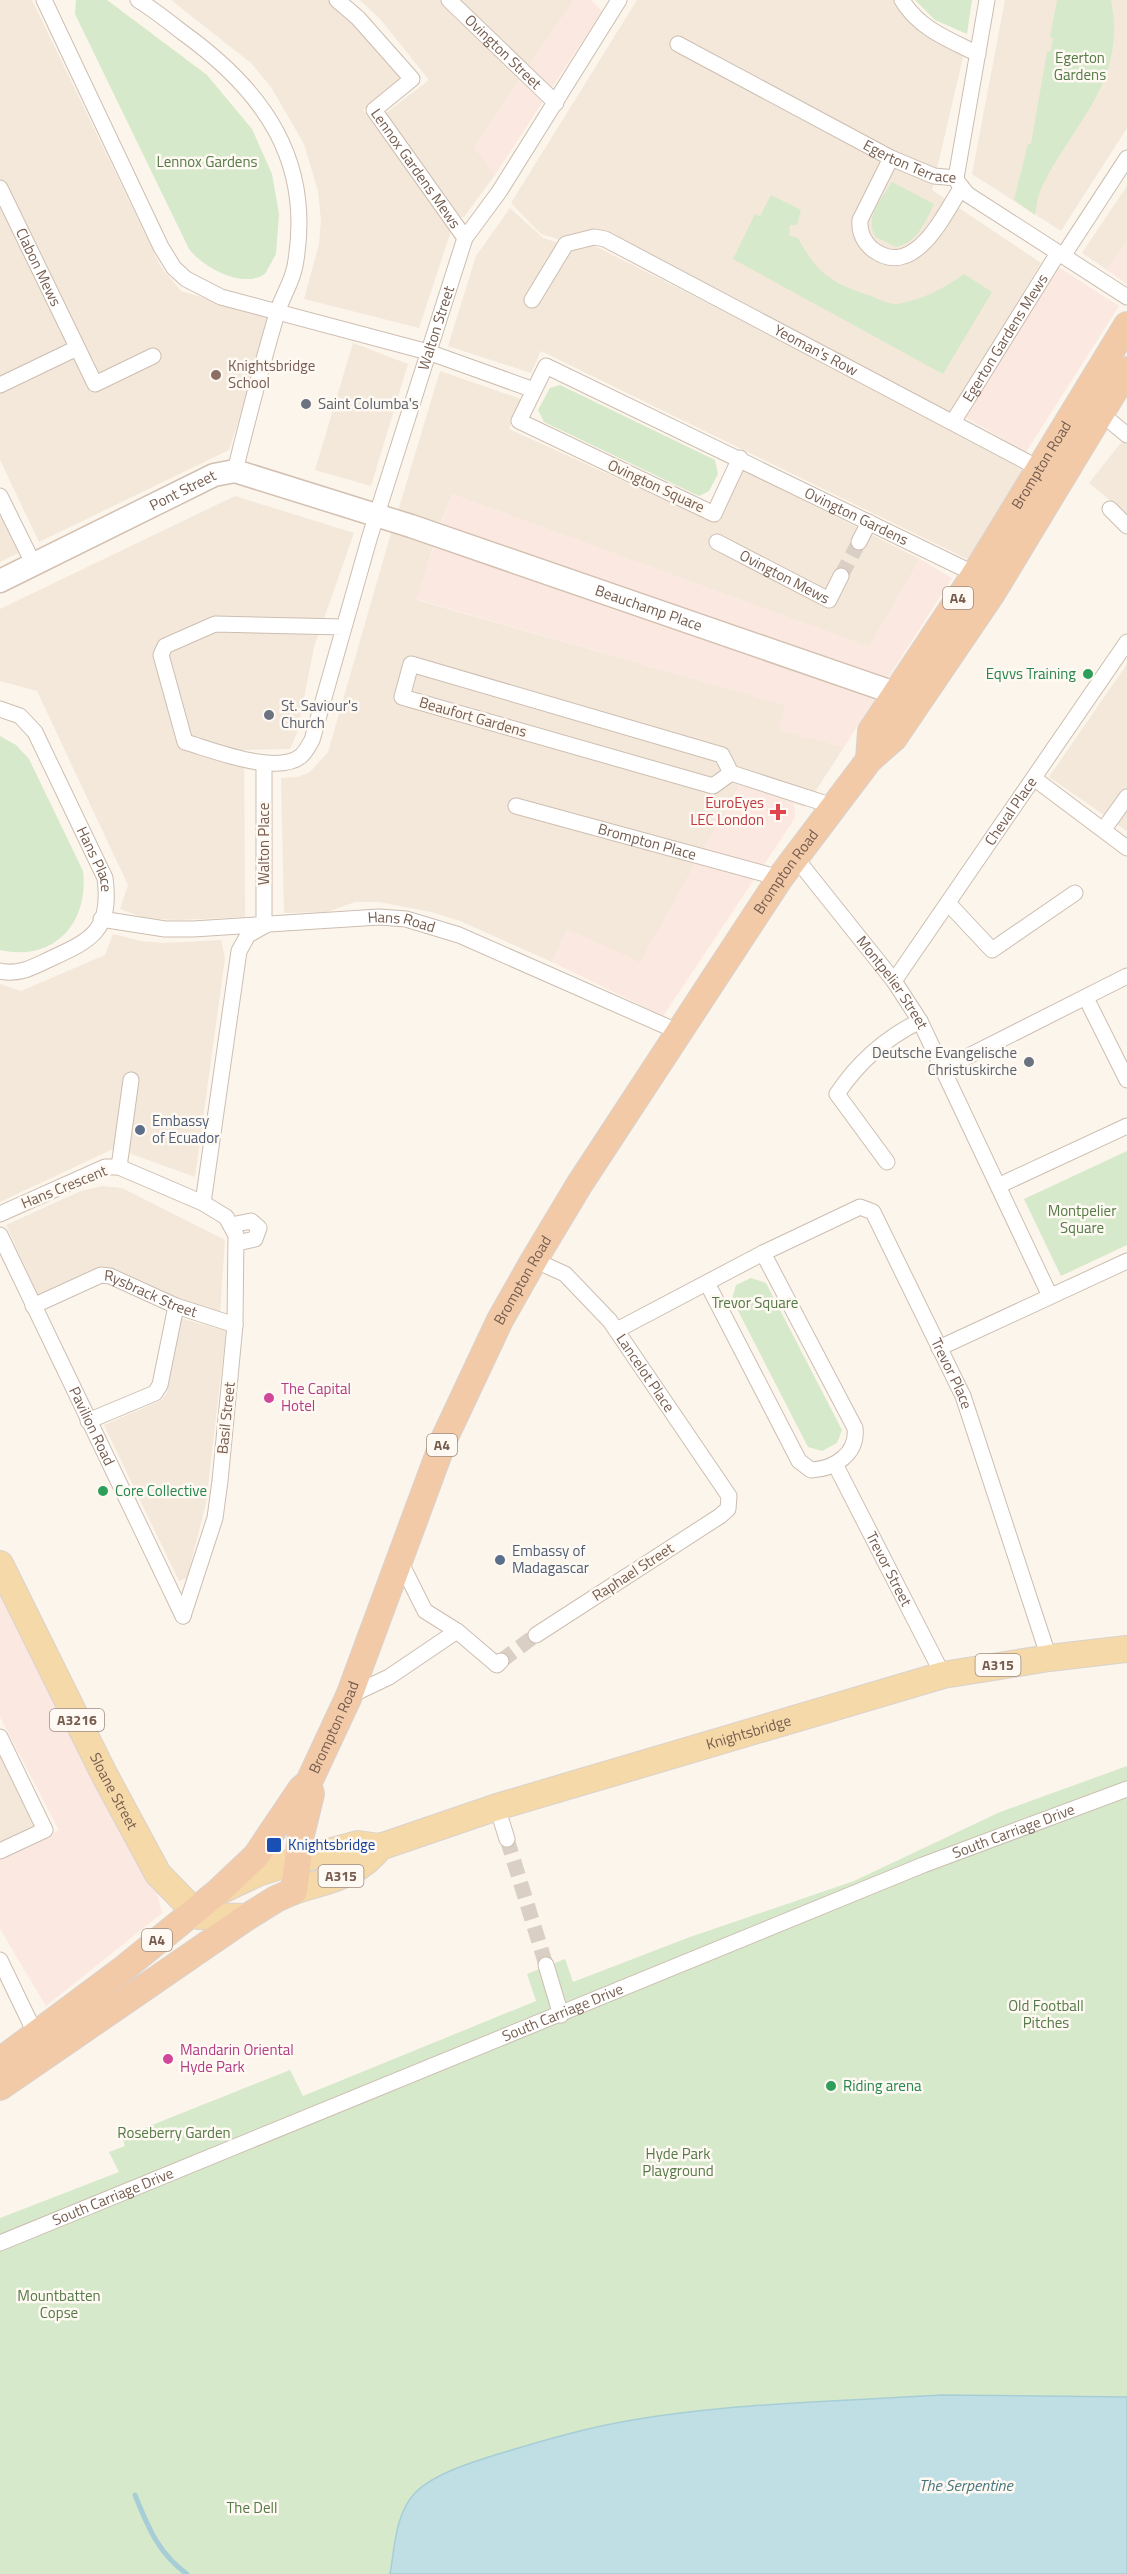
<svg xmlns="http://www.w3.org/2000/svg" width="1127" height="2574" font-family="'Titillium Web',sans-serif">
<rect width="100%" height="100%" fill="#fcf5eb"/>
<g fill="#f3e8da">
<polygon points="0,0 32,0 161,267 181,291 272,318 229,450 39,542 0,460"/>
<polygon points="171,0 330,0 354,20 404,78 363,110 451,231 419,328 304,299 319,244 321,221 318,191 304,144 271,87 251,63"/>
<polygon points="360,0 574,0 474,147 495,175 464,217 461,217 386,113 429,80 381,20"/>
<polygon points="637,0 899,0 964,53 932,190 1041,263 950,413 606,230 561,240 541,234 511,203"/>
<polygon points="1005,0 1127,0 1127,128 1061,231 972,174"/>
<polygon points="1127,186 1127,240 1107,270 1082,253"/>
<polygon points="510,208 543,238 572,247 591,244 828,364 1027,471 969,560 541,351 531,373 448,346 476,256"/>
<polygon points="353,343 408,364 371,486 315,470"/>
<polygon points="440,371 521,399 509,429 714,522 743,470 920,559 869,647 452,494 441,523 398,511"/>
<polygon points="1124,439 1127,441 1127,523 1120,516 1123,511 1089,483"/>
<polygon points="235,496 354,533 314,647 297,733 290,749 244,750 245,917 177,920 145,918 120,909 128,885 37,691 0,681 0,609"/>
<polygon points="0,511 20,552 0,562"/>
<polygon points="391,533 434,544 417,600 786,705 779,730 844,747 805,807 739,786 640,963 567,929 552,962 460,921 431,912 379,902 355,902 327,912 284,913 281,778 298,777 310,772 328,752"/>
<polygon points="1127,664 1127,831 1049,777"/>
<polygon points="113,934 141,941 164,943 221,940 225,958 195,1177 115,1148 0,1202 0,984 21,991 105,955"/>
<polygon points="102,1186 122,1188 225,1240 220,1314 177,1302 105,1269 39,1298 6,1225 81,1191"/>
<polygon points="180,1318 226,1331 206,1503 187,1578 179,1581 104,1425 162,1400 167,1393"/>
<polygon points="0,1748 39,1830 0,1848"/>
</g>
<g fill="#fbe8e0">
<polygon points="574,0 591,0 602,11 495,175 474,147"/>
<polygon points="1127,240 1127,284 1107,270"/>
<polygon points="1057,266 1119,306 1026,452 963,416"/>
<polygon points="452,494 869,647 920,559 952,578 844,747 778,730 785,705 416,599"/>
<polygon points="739,785 794,803 795,818 663,1016 552,962 567,929 640,962"/>
<polygon points="0,1579 154,1882 162,1913 46,2006 0,1929 0,1858 59,1830 0,1717"/>
</g>
<g fill="#d6e9ca">
<path d="M76,0H107L207,75L252,129L272,174L279,214L276,254L265,274C242,289 204,268 189,249L75,14Z"/>
<polygon points="915,0 972,0 967,34 935,20"/>
<path d="M1057,0H1111C1127,83 1074,121 1042,187C1037,196 1037,206 1035,215L1014,200L1028,144H1031L1047,52L1051,51L1053,38L1050,37Z"/>
<path d="M892,182L934,204C925,222 918,242 896,247L876,237C863,219 882,198 892,182Z"/>
<path d="M771,195L801,210L797,225H790L789,236L798,238C817,274 833,284 871,296C878,299 890,305 897,304C922,300 945,288 964,274L992,292L943,374L733,259L755,214L760,216Z"/>
<polygon points="560,385 715,460 718,474 709,491 699,496 544,422 538,410 550,388"/>
<path d="M0,736L16,745L29,759L83,871C89,923 54,962 0,950Z"/>
<polygon points="1127,1151 1127,1245 1061,1276 1024,1199"/>
<polygon points="751,1278 766,1283 842,1430 837,1443 822,1451 808,1447 732,1299 736,1285"/>
<polygon points="1127,1766 1127,2574 0,2574 0,2218 119,2172 109,2152 125,2146 122,2137 290,2070 303,2096 536,2001 527,1974 565,1959 573,1982 690,1937 854,1881 1000,1812"/>
</g>
<path fill="#c0dfe5" stroke="#a7ced6" stroke-width="1.5" d="M941,2395L1127,2397V2574H390C395,2547 395,2514 415,2493C434,2473 479,2460 505,2452C538,2442 572,2432 606,2425C715,2403 830,2402 941,2395Z"/>
<g fill="none" stroke-linecap="round" stroke-linejoin="round">
<path stroke="#a7ced6" stroke-width="5" d="M135,2495C148,2527 158,2553 187,2574"/>
<g stroke="#dacfc4" stroke-width="15" stroke-dasharray="15 8" stroke-linecap="butt">
<polyline points="841,576 859,542"/>
<polyline points="501,1661 536,1635"/>
<polyline points="507,1839 546,1965"/>
</g>
<g stroke="#cdbeb1" stroke-width="17">
<g id="minor">
<polyline points="44,0 161,247 174,268 186,279 221,297 428,352 534,390"/>
<path d="M138,0C153,9 168,21 182,32C264,91 314,161 295,266C292,282 282,297 277,313C262,365 248,418 235,471"/>
<path id="s1" d="M337,0L358,18L412,79L374,110L465,238"/>
<path id="s2" d="M449,0L556,103"/>
<path d="M902,0C919,29 950,40 978,54"/>
<path id="s3" d="M678,44L891,158L934,176L956,178"/>
<path d="M891,158L860,220C859,231 863,241 872,249C914,281 944,215 961,188"/>
<polyline points="956,178 987,0"/>
<polyline points="957,181 967,194 1127,297"/>
<path id="s4" d="M0,188L95,384L153,356"/>
<polyline points="1063,256 1127,158"/>
<path id="s5" d="M532,300L566,244L594,237L605,239L1046,472"/>
<polyline points="0,385 77,348"/>
<polyline points="1097,410 1127,435"/>
<path id="s6" d="M953,422L1058,253"/>
<path id="s7" d="M740,458L714,514L519,421L546,366L975,574"/>
<polyline points="0,496 34,565"/>
<polyline points="1110,509 1127,526"/>
<path id="s8" d="M717,542L829,600L841,576"/>
<polyline points="859,542 869,522"/>
<path id="s9" d="M344,627L215,624L165,646L161,655L185,742C213,750 277,776 301,756C306,752 309,745 312,740L370,536L465,238L499,192L619,0"/>
<path id="s10" d="M0,709L20,716L35,732L105,878C112,932 91,940 48,960C31,968 19,975 0,971"/>
<polyline points="731,773 713,786 402,697 411,664 722,755 731,773 833,806"/>
<polyline points="1035,779 1127,848"/>
<path id="s11" d="M516,806L780,878"/>
<polyline points="1104,829 1127,797"/>
<path id="s12" d="M795,857L894,981L920,1021L1050,1296"/>
<polyline points="948,903 992,950 1075,893"/>
<path id="s13" d="M101,919L165,929H193L379,917L406,919L459,935L679,1032"/>
<polyline points="264,926 264,763"/>
<path id="s14" d="M894,981L1127,642"/>
<polyline points="1086,998 1127,1080"/>
<polyline points="945,1068 1127,976"/>
<path d="M887,1162L837,1094C859,1061 885,1038 920,1021"/>
<polyline points="119,1167 131,1080"/>
<polyline points="1000,1185 1127,1126"/>
<polyline points="203,1203 239,951 248,935 264,926"/>
<polyline points="0,1214 105,1167 119,1167 203,1203 226,1217 236,1235 235,1325 220,1481 215,1518 183,1616"/>
<polyline points="231,1225 251,1221 259,1228 255,1239 237,1243"/>
<path id="s15" d="M0,1235L183,1616"/>
<path id="s16" d="M534,1260L565,1274L610,1321L729,1496L728,1509L720,1516L536,1635"/>
<path d="M707,1283L799,1461L811,1470C834,1469 858,1454 855,1428L763,1253"/>
<path id="s17" d="M33,1306L101,1275L110,1276L176,1306L235,1325"/>
<path id="s18" d="M617,1330L763,1253L860,1207L873,1212L963,1396L1049,1658"/>
<polyline points="939,1348 1127,1261"/>
<polyline points="88,1421 155,1393 160,1385 176,1306"/>
<path id="s19" d="M835,1464L943,1675"/>
<polyline points="400,1561 425,1611 457,1631 497,1665 501,1661"/>
<polyline points="349,1696 389,1677 457,1631"/>
<polyline points="0,1737 45,1830 0,1851"/>
<polyline points="497,1807 507,1839"/>
<polyline points="0,1960 36,2035"/>
<polyline points="546,1965 561,2015"/>
<path id="s20" d="M0,2243L923,1865L1127,1789"/>
</g>
</g>
<g stroke="#d3c0b1" stroke-width="25">
<g id="secondary">
<path id="s21" d="M0,581L214,475L235,471L411,526L912,699"/>
</g>
</g>
<g stroke="#d9d2ce" stroke-width="28">
<g id="primary">
<path id="s22" d="M0,1564L104,1774L158,1874L199,1916L247,1917"/>
<path id="s23" d="M224,1889L258,1873L299,1860L358,1844L380,1847L497,1807L943,1675L1049,1658L1127,1649"/>
<path d="M294,1891C328,1880 358,1876 380,1847"/>
</g>
</g>
<g stroke="#d9d2ce" stroke-width="28">
<g id="trunk">
<path id="s24" d="M869,760L871,731L975,574L1127,325"/>
<polyline points="0,2061 122,1970 219,1891 256,1856 301,1789 307,1784"/>
<path id="s25" d="M0,2087L247,1917L276,1899L294,1891L301,1835L311,1794L308,1784L349,1696L445,1437L500,1320L534,1260L579,1185L780,878L869,760L894,738L991,595L1127,370"/>
</g>
</g>
<use href="#minor" stroke="#fff" stroke-width="15"/>
<use href="#secondary" stroke="#fff" stroke-width="22"/>
<use href="#primary" stroke="#f5d9a9" stroke-width="26"/>
<use href="#trunk" stroke="#f3caa8" stroke-width="26"/>
</g>
<circle fill="#8d6e63" stroke="#fef9f2" stroke-width="2" cx="216" cy="375" r="6"/>
<g fill="#6b7280" stroke="#fef9f2" stroke-width="2">
<circle cx="306" cy="404" r="6"/>
<circle cx="269" cy="715" r="6"/>
<circle cx="1029" cy="1062" r="6"/>
</g>
<g fill="#2e9e5b" stroke="#fef9f2" stroke-width="2">
<circle cx="1088" cy="674" r="6"/>
<circle cx="103" cy="1491" r="6"/>
<circle cx="831" cy="2086" r="6"/>
</g>
<path fill="#e0444e" stroke="#fef9f2" stroke-width="2" d="M775 803h6v6h6v6h-6v6h-6v-6h-6v-6h6z"/>
<g fill="#5c6f8a" stroke="#fef9f2" stroke-width="2">
<circle cx="140" cy="1130" r="6"/>
<circle cx="500" cy="1560" r="6"/>
</g>
<g fill="#d1479c" stroke="#fef9f2" stroke-width="2">
<circle cx="269" cy="1398" r="6"/>
<circle cx="168" cy="2059" r="6"/>
</g>
<rect fill="#1a4fb4" stroke="#fef9f2" stroke-width="2" x="266" y="1837" width="16" height="16" rx="3"/>
<g text-anchor="middle" stroke-width="5" stroke-linejoin="round" paint-order="stroke">
<g fill="#fef9f2" stroke="#9f8c80" stroke-width="1.5">
<rect x="943" y="587" width="30" height="22" rx="4.5"/>
<rect x="427" y="1434" width="30" height="22" rx="4.5"/>
<rect x="975.5" y="1654" width="45" height="22" rx="4.5"/>
<rect x="50" y="1709" width="54" height="22" rx="4.5"/>
<rect x="318.5" y="1865" width="45" height="22" rx="4.5"/>
<rect x="142" y="1929" width="30" height="22" rx="4.5"/>
</g>
<g font-size="14" font-weight="bold" fill="#765d4f">
<text x="958" y="603">A4</text>
<text x="442" y="1450">A4</text>
<text x="998" y="1670">A315</text>
<text x="77" y="1725">A3216</text>
<text x="341" y="1881">A315</text>
<text x="157" y="1945">A4</text>
</g>
<g font-size="15" fill="#765d4f" stroke="#fef9f2">
<text dy="5" stroke="none"><textPath href="#s2" startOffset="75">Ovington Street</textPath></text>
<text dy="5" stroke="none"><textPath href="#s3" startOffset="261">Egerton Terrace</textPath></text>
<text dy="5" stroke="none"><textPath href="#s1" startOffset="230">Lennox Gardens Mews</textPath></text>
<text dy="5" stroke="none"><textPath href="#s4" startOffset="88">Clabon Mews</textPath></text>
<text dy="5" stroke="none"><textPath href="#s9" startOffset="854">Walton Street</textPath></text>
<text dy="5" stroke="none"><textPath href="#s6" startOffset="99">Egerton Gardens Mews</textPath></text>
<text dy="5" stroke="none"><textPath href="#s5" startOffset="344">Yeoman's Row</textPath></text>
<text dy="5" stroke="none"><textPath href="#s24" startOffset="345">Brompton Road</textPath></text>
<text transform="translate(656 486) rotate(25)" y="5">Ovington Square</text>
<text dy="5" stroke="none"><textPath href="#s21" startOffset="204">Pont Street</textPath></text>
<text dy="5" stroke="none"><textPath href="#s7" startOffset="684">Ovington Gardens</textPath></text>
<text dy="5" stroke="none"><textPath href="#s8" startOffset="76">Ovington Mews</textPath></text>
<text dy="5" stroke="none"><textPath href="#s21" startOffset="696">Beauchamp Place</textPath></text>
<text transform="translate(473 717) rotate(16)" y="5">Beaufort Gardens</text>
<text dy="5" stroke="none"><textPath href="#s14" startOffset="206">Cheval Place</textPath></text>
<text dy="5" stroke="none"><textPath href="#s11" startOffset="136">Brompton Place</textPath></text>
<text transform="translate(264 844) rotate(-90)" y="5">Walton Place</text>
<text dy="5" stroke="none"><textPath href="#s10" startOffset="184">Hans Place</textPath></text>
<text dy="5" stroke="none"><textPath href="#s25" startOffset="1497">Brompton Road</textPath></text>
<text dy="5" stroke="none"><textPath href="#s13" startOffset="302">Hans Road</textPath></text>
<text dy="5" stroke="none"><textPath href="#s12" startOffset="159">Montpelier Street</textPath></text>
<text transform="translate(64 1187) rotate(-22)" y="5">Hans Crescent</text>
<text dy="5" stroke="none"><textPath href="#s25" startOffset="1011">Brompton Road</textPath></text>
<text dy="5" stroke="none"><textPath href="#s17" startOffset="128">Rysbrack Street</textPath></text>
<text dy="5" stroke="none"><textPath href="#s16" startOffset="162">Lancelot Place</textPath></text>
<text dy="5" stroke="none"><textPath href="#s18" startOffset="466">Trevor Place</textPath></text>
<text transform="translate(226 1418) rotate(-84)" y="5">Basil Street</text>
<text dy="5" stroke="none"><textPath href="#s15" startOffset="212">Pavilion Road</textPath></text>
<text dy="5" stroke="none"><textPath href="#s19" startOffset="118">Trevor Street</textPath></text>
<text transform="translate(633 1572) rotate(-33)" y="5">Raphael Street</text>
<text dy="5" stroke="none"><textPath href="#s25" startOffset="525">Brompton Road</textPath></text>
<text dy="5" stroke="none"><textPath href="#s23" startOffset="550">Knightsbridge</textPath></text>
<text dy="5" stroke="none"><textPath href="#s22" startOffset="254">Sloane Street</textPath></text>
<text dy="5" stroke="none"><textPath href="#s20" startOffset="1094">South Carriage Drive</textPath></text>
<text dy="5" stroke="none"><textPath href="#s20" startOffset="608">South Carriage Drive</textPath></text>
<text dy="5" stroke="none"><textPath href="#s20" startOffset="122">South Carriage Drive</textPath></text>
</g>
<g font-size="15" fill="#567a48" stroke="#fef9f2">
<text x="1080" y="63">Egerton<tspan x="1080" dy="17">Gardens</tspan></text>
<text x="207" y="167">Lennox Gardens</text>
<text x="1082" y="1216">Montpelier<tspan x="1082" dy="17">Square</tspan></text>
<text x="755" y="1308">Trevor Square</text>
<text x="1046" y="2011">Old Football<tspan x="1046" dy="17">Pitches</tspan></text>
<text x="174" y="2138">Roseberry Garden</text>
<text x="678" y="2159">Hyde Park<tspan x="678" dy="17">Playground</tspan></text>
<text x="59" y="2301">Mountbatten<tspan x="59" dy="17">Copse</tspan></text>
<text x="252" y="2513">The Dell</text>
</g>
<g font-size="15" fill="#785e54" stroke="#fef9f2" text-anchor="start">
<text x="228" y="371">Knightsbridge<tspan x="228" dy="17">School</tspan></text>
</g>
<g font-size="15" fill="#5b616d" stroke="#fef9f2" text-anchor="start">
<text x="318" y="409">Saint Columba's</text>
<text x="281" y="711">St. Saviour's<tspan x="281" dy="17">Church</tspan></text>
<text x="1017" y="1058" text-anchor="end">Deutsche Evangelische<tspan x="1017" dy="17">Christuskirche</tspan></text>
</g>
<g font-size="15" fill="#27864d" stroke="#fef9f2" text-anchor="start">
<text x="1076" y="679" text-anchor="end">Eqvvs Training</text>
<text x="115" y="1496">Core Collective</text>
<text x="843" y="2091">Riding arena</text>
</g>
<g font-size="15" fill="#be3a42" stroke="#fef9f2" text-anchor="end">
<text x="764" y="808">EuroEyes<tspan x="764" dy="17">LEC London</tspan></text>
</g>
<g font-size="15" fill="#4e5e75" stroke="#fef9f2" text-anchor="start">
<text x="152" y="1126">Embassy<tspan x="152" dy="17">of Ecuador</tspan></text>
<text x="512" y="1556">Embassy of<tspan x="512" dy="17">Madagascar</tspan></text>
</g>
<g font-size="15" fill="#b23c85" stroke="#fef9f2" text-anchor="start">
<text x="281" y="1394">The Capital<tspan x="281" dy="17">Hotel</tspan></text>
<text x="180" y="2055">Mandarin Oriental<tspan x="180" dy="17">Hyde Park</tspan></text>
</g>
<g font-size="15" fill="#164399" stroke="#fef9f2" text-anchor="start">
<text x="288" y="1850">Knightsbridge</text>
</g>
<g font-size="16" font-style="italic" fill="#477680" stroke="#fef9f2">
<text x="966" y="2491">The Serpentine</text>
</g>
</g>
</svg>
